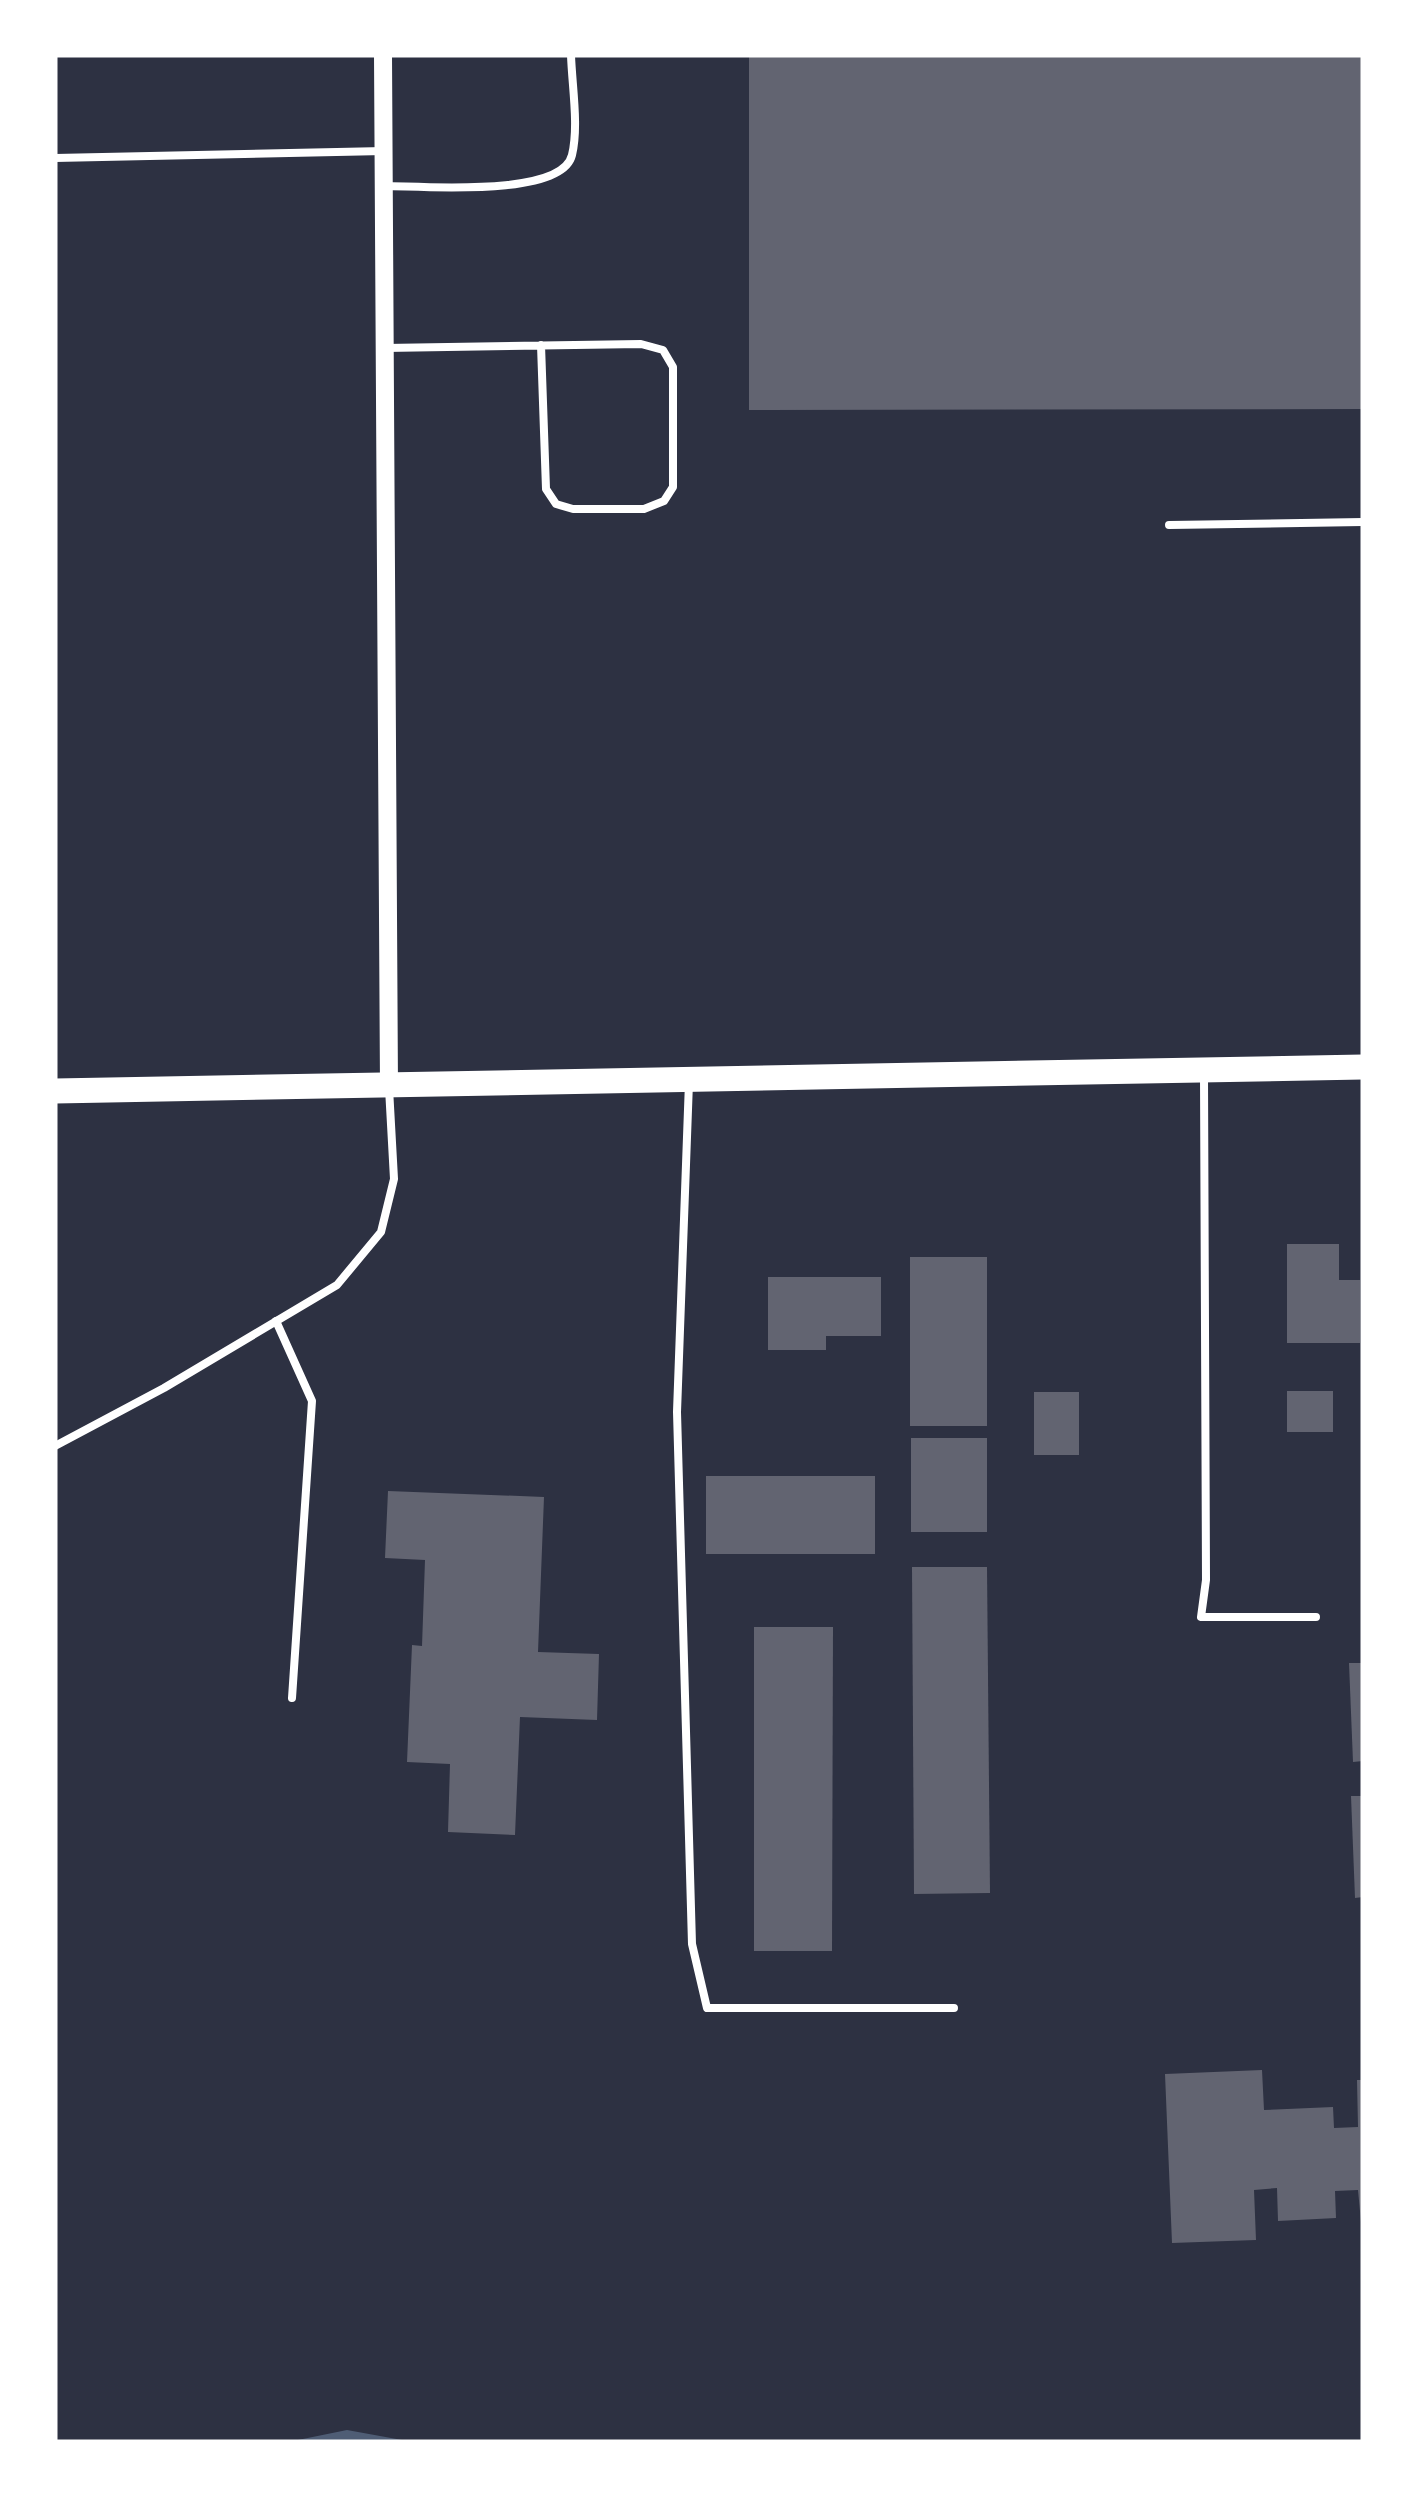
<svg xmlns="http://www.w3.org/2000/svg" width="1418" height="2497" font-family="Cabin,sans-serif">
<rect width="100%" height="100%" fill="#2d3142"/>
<polygon fill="#4f5d75" points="347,2430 413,2442 288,2442"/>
<g fill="#626471">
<polygon points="749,55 1363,55 1363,409 749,410"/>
<polygon points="1287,1244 1339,1244 1339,1280 1360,1280 1360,1343 1287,1343"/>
<rect x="910" y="1257" width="77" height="169"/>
<polygon points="768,1277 881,1277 881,1336 826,1336 826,1350 768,1350"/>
<rect x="1287" y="1391" width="46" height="41"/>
<rect x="1034" y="1392" width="45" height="63"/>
<rect x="911" y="1438" width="76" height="94"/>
<rect x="706" y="1476" width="169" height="78"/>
<polygon points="388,1491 544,1497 538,1652 599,1654 597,1720 520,1717 515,1835 448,1832 450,1764 407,1762 412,1645 422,1646 425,1560 385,1558"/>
<polygon points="912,1567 987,1567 990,1893 914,1894"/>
<polygon points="754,1627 833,1627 832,1951 754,1951"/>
<polygon points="1349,1663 1363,1663 1363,1761 1353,1762"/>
<polygon points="1351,1796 1363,1796 1363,1897 1355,1898"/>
<polygon points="1262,2070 1264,2110 1333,2107 1334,2128 1358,2127 1357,2080 1363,2080 1363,2243 1358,2190 1335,2191 1336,2218 1278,2221 1277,2188 1254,2190 1256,2240 1172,2243 1165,2074"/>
</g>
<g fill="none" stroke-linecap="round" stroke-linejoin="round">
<g stroke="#fff" stroke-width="8">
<polyline points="55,158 384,151"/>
<path d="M384,186C421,186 562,198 572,155C579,126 572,86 571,55"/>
<polyline points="385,348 641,344 663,350 673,367 673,487 664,501 644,509 573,509 556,504 546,489 541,345"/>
<polyline points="1169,525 1363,522"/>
<polyline points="1204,1077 1206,1580 1201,1617 1316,1617"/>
<polyline points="689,1082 677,1412 692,1944 707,2008 954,2008"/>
<polyline points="276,1321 312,1401 292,1698"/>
<polyline points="55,1446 164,1388 337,1285 381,1232 394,1179 389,1088"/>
</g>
<polyline stroke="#fff" stroke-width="18" points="383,55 389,1088"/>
<polyline stroke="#fff" stroke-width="25" points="55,1091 1363,1067"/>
</g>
<rect width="1418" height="2497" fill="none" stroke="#ffffff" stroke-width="115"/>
</svg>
